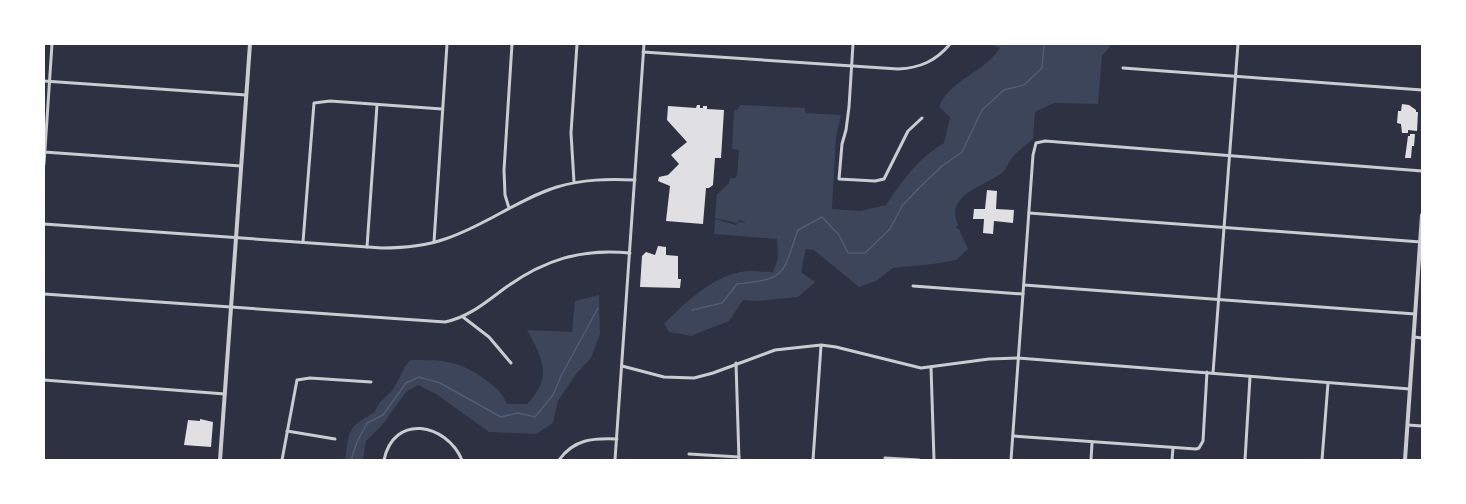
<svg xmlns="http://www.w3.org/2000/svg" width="1466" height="504" font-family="'Space Grotesk',sans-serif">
<rect width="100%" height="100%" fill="#2d3142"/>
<g fill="#3c4559">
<path d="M990,44H1112L1102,56L1098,104L1054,103L1035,112L1033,139C1026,145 1018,151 1012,158C1009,161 1008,166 1005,170C992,185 943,192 958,225L956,228L959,229L968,249L956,260L933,264L893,268L876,281L859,287L814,250L806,249L801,272L815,282L798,297L756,301L743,300L729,321L691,336L669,332L664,324C686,302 709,279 740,272C751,270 763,272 773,272L778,258L777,239L714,234L715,219L736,225L739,222L747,223L739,220L737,223L715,218L717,194L729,183L730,178H735L737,175L739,150L732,149L734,110H737L740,105L805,108V113L841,115L836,137L832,209L860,211L886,205C904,179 916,160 944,143L950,117L939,107C949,80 985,72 1000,48Z"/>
<path d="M599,295L600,334L591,358L576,374L558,401L553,423L536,434L489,432L436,394L418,385L406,392L383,424L366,441L363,460H345C350,430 346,428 375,412C380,398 389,397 395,386C401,376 402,370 410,360C443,360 459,360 486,380C496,388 502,392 507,404H527C553,377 543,359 527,330L572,332L575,301Z"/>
</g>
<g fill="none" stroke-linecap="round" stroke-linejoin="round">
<g stroke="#4f5d75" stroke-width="1.5">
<path d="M692,310L722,303L737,284C788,279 782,274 798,230L822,217L839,235L848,253H865L890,229L902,206L918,189L942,166L962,152L982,110L1004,90L1024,85L1042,68L1044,44"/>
<polyline points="351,460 357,442 367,423 383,415 406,383 419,377 440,383 501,417 518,413 535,417 553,395 561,376 598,308"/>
</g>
</g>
<g fill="#e0e0e3">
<polygon points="1402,104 1409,105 1416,110 1416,112 1418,112 1417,131 1408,130 1408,133 1402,133 1401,124 1397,123 1398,111 1401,111"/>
<polygon points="697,105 700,105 700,108 703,108 703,106 707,106 707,109 724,110 721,158 715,158 713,185 709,188 706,188 703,224 666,221 670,186 658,181 659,177 668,175 679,164 671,155 687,142 667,120 668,106 696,108"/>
<polygon points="1410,134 1415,134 1414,146 1412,146 1411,158 1405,158 1408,136 1410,136"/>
<polygon points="987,190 997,191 996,209 1014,210 1013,223 994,221 993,234 983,233 984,219 973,219 974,209 985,209"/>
<polygon points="658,246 666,247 666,255 678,256 678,279 681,279 680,288 640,287 642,256 646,252 655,255"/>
<polygon points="200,419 213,422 211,447 184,445 188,420 200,421"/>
</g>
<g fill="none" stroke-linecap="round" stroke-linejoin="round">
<g stroke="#caccd0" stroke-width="3">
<polyline points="853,44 849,107 846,130 842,144 839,179 875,181 884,179 908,131 922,118"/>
<path d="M643,52L898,69C920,68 936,61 950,44"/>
<polyline points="1123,68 1422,90"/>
<polyline points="44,81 246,95"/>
<polyline points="44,152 241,166"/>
<polyline points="44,164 52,44"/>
<polyline points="574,182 571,133 577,44"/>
<polyline points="509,208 505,195 504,170 512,44"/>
<polyline points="1029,213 1421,242"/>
<path d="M44,224L382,248C404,248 425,246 445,239C485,226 518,199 557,187C583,179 608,179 635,180"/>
<polyline points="303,242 314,103 330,101 442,109"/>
<polyline points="434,242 447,44"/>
<polyline points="367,247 377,105"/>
<polyline points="1024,285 1415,314"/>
<polyline points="913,286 1023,294"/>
<path d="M44,294L445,322C469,317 486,302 505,288C544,260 581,248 630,253"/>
<polyline points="463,317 489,337 511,363"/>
<polyline points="1414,337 1422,338"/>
<polyline points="736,363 739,460"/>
<polyline points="622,366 664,377 694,378 713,373 775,350 821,345 836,347 921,368 989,359 1018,358 1410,389"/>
<polyline points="931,367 934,460"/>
<polyline points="1213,373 1238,44"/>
<polyline points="44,380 225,394"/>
<polyline points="1408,425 1422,426"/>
<polyline points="287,431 335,439"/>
<polyline points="1013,436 1196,449 1199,448 1203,441 1207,372"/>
<polyline points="689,454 739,457"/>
<polyline points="885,458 919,460"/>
<polyline points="282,460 297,380 310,378 371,382"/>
<path d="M384,460C394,413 446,423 462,460"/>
<path d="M559,460C574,439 593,438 617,439"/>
<polyline points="615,460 644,44"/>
<polyline points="813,460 821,346"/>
<polyline points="1011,460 1033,155 1036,143 1045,141 1422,171"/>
<polyline points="1091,460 1092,443"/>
<polyline points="1172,460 1173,448"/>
<polyline points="1245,460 1250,377"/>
<polyline points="1322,460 1328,383"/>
</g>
<g stroke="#caccd0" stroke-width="4">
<polyline points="220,460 250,44"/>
<polyline points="1405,460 1422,215"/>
</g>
</g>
<rect width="1466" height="504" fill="none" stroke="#ffffff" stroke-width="90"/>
</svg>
